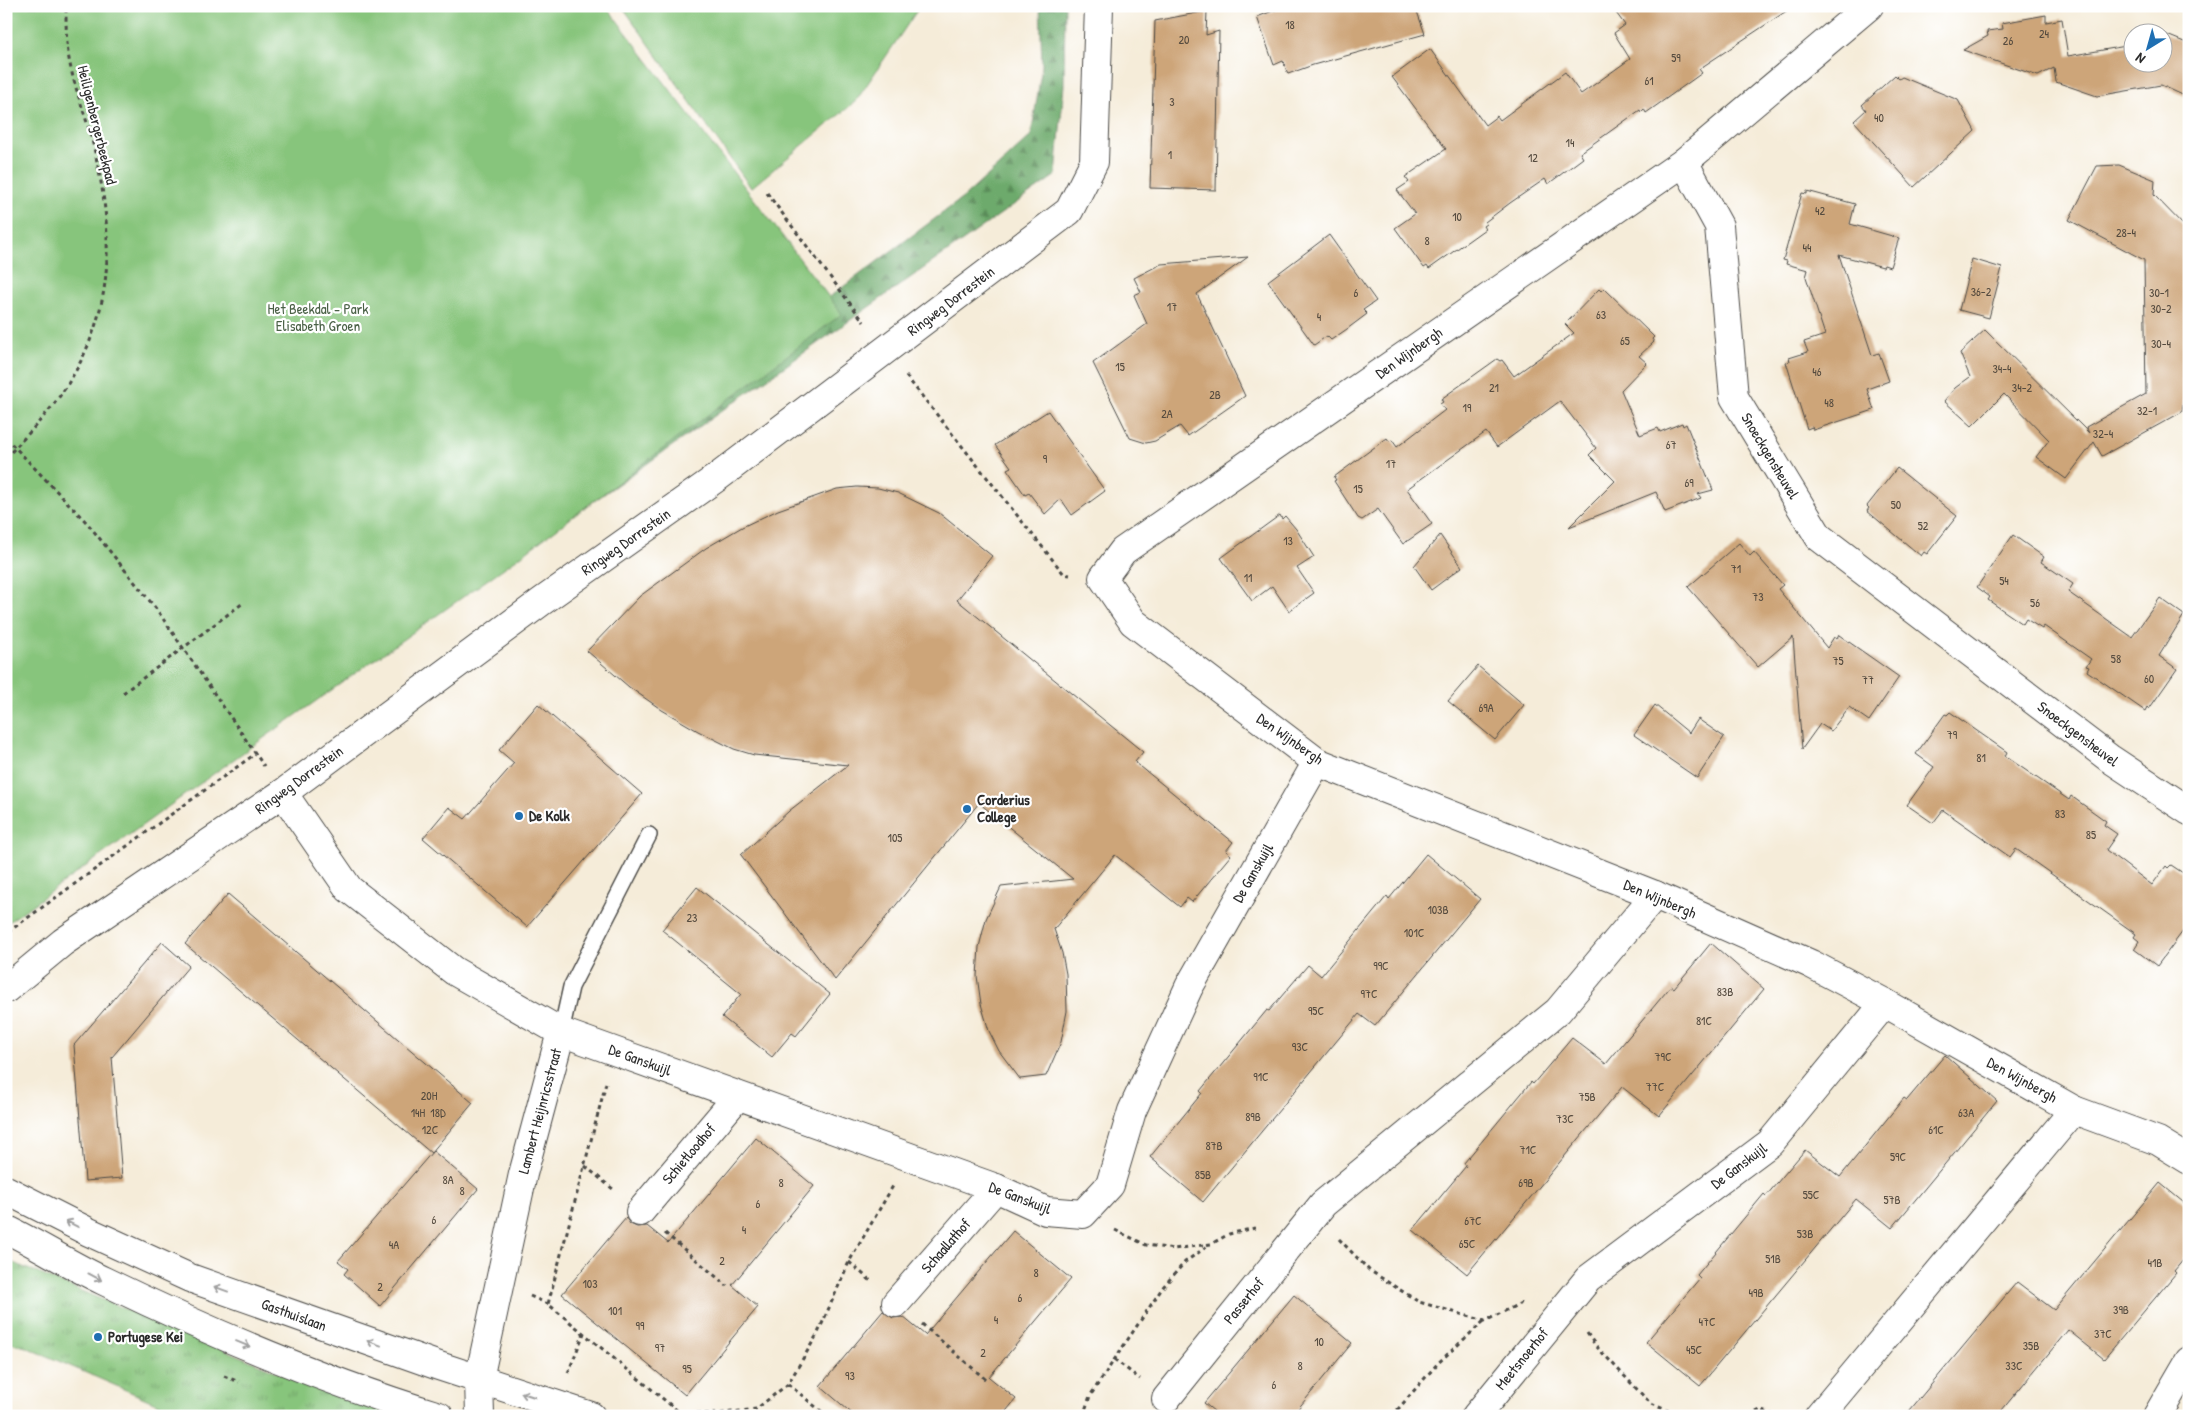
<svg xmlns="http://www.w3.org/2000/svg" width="2195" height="1422" font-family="'Patrick Hand',sans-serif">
<defs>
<pattern id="grass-tufts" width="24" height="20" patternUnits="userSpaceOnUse" patternTransform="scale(1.25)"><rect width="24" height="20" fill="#87c57c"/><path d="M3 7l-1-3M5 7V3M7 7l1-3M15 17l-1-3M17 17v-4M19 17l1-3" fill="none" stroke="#6fa066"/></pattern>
<pattern id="forest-firs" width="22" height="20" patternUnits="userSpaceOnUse" patternTransform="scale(1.25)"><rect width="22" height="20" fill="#6daa6c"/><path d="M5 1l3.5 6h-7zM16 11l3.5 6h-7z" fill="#5a8b59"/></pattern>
</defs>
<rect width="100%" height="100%" fill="#fff"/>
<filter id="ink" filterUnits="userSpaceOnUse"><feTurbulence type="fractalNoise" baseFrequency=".02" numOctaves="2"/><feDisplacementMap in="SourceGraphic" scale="10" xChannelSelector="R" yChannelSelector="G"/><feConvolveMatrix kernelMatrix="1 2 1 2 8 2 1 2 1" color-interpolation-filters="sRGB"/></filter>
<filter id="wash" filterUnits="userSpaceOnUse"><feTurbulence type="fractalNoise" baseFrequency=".0096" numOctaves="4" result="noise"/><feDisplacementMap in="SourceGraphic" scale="20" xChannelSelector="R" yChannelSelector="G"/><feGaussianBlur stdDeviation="1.12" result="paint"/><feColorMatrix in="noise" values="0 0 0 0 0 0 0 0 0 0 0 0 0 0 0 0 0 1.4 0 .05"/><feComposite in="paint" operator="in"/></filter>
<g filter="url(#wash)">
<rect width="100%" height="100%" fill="#f5ecd9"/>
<polygon fill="url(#grass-tufts)" stroke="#597854" points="6,1260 331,1394 394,1416 186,1416 26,1347 6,1342"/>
<polygon fill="url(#forest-firs)" stroke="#4c6a4c" points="1040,6 1065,6 1064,85 1056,175 536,542 525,523 964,197 1031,136 1042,66"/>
<g fill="#87c57c" stroke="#597854">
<polygon points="6,6 606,6 842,314 518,558 237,757 6,924"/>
<polygon points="622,6 920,6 856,101 751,188"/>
</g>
<g id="blocks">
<g fill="#cda579">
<polygon points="1286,6 1415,6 1425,34 1313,65 1288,74 1283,61 1274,65 1257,17"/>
<polygon points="1611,6 1794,6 1699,69 1702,73 1646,113 1644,109 1641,112 1640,110 1580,153 1583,158 1548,184 1545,179 1510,203 1485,222 1486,224 1483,226 1485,229 1429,269 1427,266 1424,268 1395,228 1415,214 1397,190 1409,182 1405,177 1446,149 1392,77 1430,49 1485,125 1497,116 1500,120 1565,72 1581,94 1630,59 1614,33 1625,25"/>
<polygon points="1207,11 1206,35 1219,31 1216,190 1150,188 1155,21"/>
<polygon points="2046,15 2046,22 2062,19 2068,56 2132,45 2132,62 2162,62 2162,33 2189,44 2189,98 2161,85 2097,96 2056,82 2054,68 2038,76 1963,50 1988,36 1987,31 2003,29 2002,23"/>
<polygon points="1895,75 1899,79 1902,77 1958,100 1975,131 1914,187 1854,121 1866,110 1862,105"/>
<polygon points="2119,165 2155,180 2154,195 2189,231 2189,359 2182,412 2102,456 2094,442 2066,479 2036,457 2049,440 2004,394 1972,426 1944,401 1955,388 1970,377 1960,353 1985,330 2089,433 2086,427 2146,394 2144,260 2069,220 2097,166"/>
<polygon points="1807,191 1855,204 1850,224 1899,238 1890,267 1884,265 1883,267 1839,255 1872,355 1879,353 1889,381 1867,389 1874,410 1813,430 1812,427 1807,429 1786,362 1790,361 1789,358 1808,352 1804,342 1825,335 1806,277 1808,270 1786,264 1787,261 1783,260 1802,193 1807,194"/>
<polygon points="1329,235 1376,301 1363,310 1367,314 1347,329 1331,340 1327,336 1314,345 1268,281"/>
<polygon points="1248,257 1197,294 1245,396 1188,436 1180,426 1155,441 1146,443 1130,438 1093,363 1147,324 1134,295 1141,292 1134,278 1161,264"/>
<polygon points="1972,259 2002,268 1989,318 1959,310"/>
<polygon points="1604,288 1654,337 1652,339 1654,342 1639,356 1647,363 1621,390 1640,435 1658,428 1660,432 1682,423 1683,426 1686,424 1713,490 1698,494 1701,498 1665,512 1656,492 1569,527 1615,481 1589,455 1596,448 1560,401 1497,447 1486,432 1407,489 1432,524 1403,544 1378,509 1362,520 1358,518 1334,481 1336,480 1334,477 1387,438 1389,441 1392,440 1397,447 1445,410 1440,404 1443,402 1441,399 1497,359 1500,361 1502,360 1514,376 1574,333 1565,324 1599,289 1601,291"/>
<polygon points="1048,411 1105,491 1072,515 1061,499 1045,514 1029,493 1025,495 1007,469 1011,467 995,445"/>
<polygon points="1897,468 1957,516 1927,554 1924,552 1921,556 1867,511 1869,508 1867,506"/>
<polygon points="857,487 878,488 898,493 939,513 992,556 957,600 1143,752 1135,762 1233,842 1226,851 1231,855 1192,902 1187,898 1180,907 1115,855 1054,929 1062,953 1066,974 1067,1011 1061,1042 1046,1076 1020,1079 999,1051 989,1031 981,1004 977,976 979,947 986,919 1001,887 1073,879 979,803 835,980 741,855 789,811 848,765 754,755 734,749 698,731 662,710 629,687 587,651 640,596 706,548 742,527 778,510 837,489"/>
<polygon points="1280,515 1282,519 1285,516 1296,529 1314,557 1297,568 1314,593 1289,611 1272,586 1252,601 1221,558"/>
<polygon points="1440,535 1462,567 1431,590 1414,566"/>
<polygon points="2013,535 2044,557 2041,562 2073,584 2068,592 2132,637 2160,598 2184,615 2159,656 2177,669 2149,709 2147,707 2145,711 2087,671 2089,667 2086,666 2091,659 2044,626 2042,629 2026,619 2023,624 1988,600 1990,597 1977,587"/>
<polygon points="1739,543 1750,556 1754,552 1783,585 1778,589 1827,648 1834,637 1837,639 1839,635 1899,677 1869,721 1849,707 1831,731 1820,724 1802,749 1793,637 1758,667 1688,587"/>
<polygon points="1478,666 1524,705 1495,740 1448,701"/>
<polygon points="538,704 642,794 527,927 423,838 449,807 465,819 514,763 499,750"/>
<polygon points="1655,705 1689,733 1698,719 1724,737 1697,778 1634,735"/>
<polygon points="1950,712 2007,752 2005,756 2069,800 2071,796 2106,821 2104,825 2117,834 2106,850 2152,885 2166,866 2168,868 2171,865 2189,877 2189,923 2157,966 2134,949 2139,941 2134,937 2136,934 2016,849 2010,857 1943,810 1933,823 1907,805 1934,767 1916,754 1945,714 1947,715"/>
<polygon points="1426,854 1480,899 1375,1026 1359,1014 1203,1202 1150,1157 1202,1093 1200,1091 1267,1010 1269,1011 1308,965 1321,976 1387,896 1389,899"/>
<polygon points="697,887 830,994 796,1036 792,1033 772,1057 722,1017 741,994 662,930"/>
<polygon points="228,894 473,1103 431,1153 185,944"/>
<polygon points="162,942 189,966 112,1057 122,1178 85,1181 74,1045"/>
<polygon points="1711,943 1764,989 1659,1116 1622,1087 1467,1274 1413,1230 1466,1166 1464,1163 1531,1082 1533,1084 1572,1038 1606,1064 1671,986 1674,988"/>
<polygon points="1945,1055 1997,1101 1892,1228 1856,1199 1700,1386 1646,1342 1700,1278 1697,1275 1764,1194 1766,1196 1805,1150 1840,1177 1904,1098 1907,1100"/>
<polygon points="756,1138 814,1186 732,1285 758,1307 685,1395 562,1294 626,1218 630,1224 637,1227 647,1226 668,1243"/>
<polygon points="433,1151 478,1189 380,1306 344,1274 348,1269 338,1261"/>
<polygon points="2160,1183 2189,1207 2189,1253 2174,1271 2176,1273 2104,1359 2068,1330 1997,1416 1905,1416 2017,1282 2054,1310"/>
<polygon points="1013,1231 1071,1279 989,1377 1016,1399 1002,1416 855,1416 820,1386 883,1311 893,1318 903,1317 925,1335"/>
<polygon points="1294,1295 1352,1343 1292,1416 1220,1416 1204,1403"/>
</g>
</g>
</g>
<g filter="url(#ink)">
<use href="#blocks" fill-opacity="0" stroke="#494845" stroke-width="1"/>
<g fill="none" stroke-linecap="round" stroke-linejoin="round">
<g stroke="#494845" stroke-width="18">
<polyline id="lane" points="561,1032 571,987 649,835"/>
</g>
<g stroke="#494845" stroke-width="30">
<g id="street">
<polyline points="1869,6 1684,162 1123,551 1103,578 1133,622 1317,762 1655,895 1811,964 1885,1003 2074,1110 2158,1141 2189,1160"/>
<polyline points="1684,162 1719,226 1734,397 1819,537 2109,758 2189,811"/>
<polyline points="283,793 349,889 454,971 561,1032 996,1188 1046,1211 1083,1214 1110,1185 1132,1111 1189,987 1317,762"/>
<polyline points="6,989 63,942 283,793 541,602 719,476 1069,211 1094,162 1099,6"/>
<polyline points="640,1212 738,1096"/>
<polyline points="896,1303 996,1188"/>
<polyline points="1166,1399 1323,1204 1558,1011 1655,895"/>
<polyline points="480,1416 479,1379 523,1174 561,1032"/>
<polyline points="1476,1416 1588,1279 1770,1143 1885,1003"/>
<polyline points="1819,1416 2074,1110"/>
<polyline points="2157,1416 2189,1361"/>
</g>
</g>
<g stroke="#494845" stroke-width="30">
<g id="secondary">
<polyline points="6,1190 89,1232 190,1278 439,1366 591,1416"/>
<path d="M6,1229C39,1245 70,1265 104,1281C211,1333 324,1381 439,1416"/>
</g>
</g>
<g stroke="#494845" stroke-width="3" stroke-dasharray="4 4" stroke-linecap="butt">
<polyline points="767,193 864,322"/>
<polyline points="906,376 1064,574 1070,575"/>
<polyline points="6,438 88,524 157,610 264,766"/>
<path d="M6,458C22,440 39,423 54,404C117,320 116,237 92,140C85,113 74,87 69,59C66,42 66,24 66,6"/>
<polyline points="123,693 243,603"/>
<polyline points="8,932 255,754"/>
<polyline points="606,1083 548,1304 679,1412 716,1414 756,1409 788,1384 818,1333 849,1262 893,1186"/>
<polyline points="585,1166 614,1190"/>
<polyline points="1115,1230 1146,1245 1174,1249 1211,1244 1229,1234 1259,1227"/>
<polyline points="665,1233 727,1286"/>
<polyline points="1339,1239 1369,1270 1419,1302 1485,1321 1525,1301"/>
<polyline points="849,1262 871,1281"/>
<polyline points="530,1296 548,1304"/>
<polyline points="922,1324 985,1379"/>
<polyline points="1587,1333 1596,1346 1651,1404 1682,1416"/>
<polyline points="1114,1359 1140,1379"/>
<polyline points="568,1373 584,1333"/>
<polyline points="224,1376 239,1382"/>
<polyline points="788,1384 827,1416"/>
<polyline points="1083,1416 1090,1396 1163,1287 1185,1262 1209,1245"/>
<polyline points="1392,1416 1438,1363 1484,1321"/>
<polyline points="1749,1416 1760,1410 1777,1416"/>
</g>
<use href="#lane" stroke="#fff" stroke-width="15"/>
<use href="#street" stroke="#fff" stroke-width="28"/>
<use href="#secondary" stroke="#fff" stroke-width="28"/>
</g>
<defs><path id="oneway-shaft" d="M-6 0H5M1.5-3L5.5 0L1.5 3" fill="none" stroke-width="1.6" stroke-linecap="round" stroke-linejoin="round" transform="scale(1.25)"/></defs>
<g stroke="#a0a0a0">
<use href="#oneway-shaft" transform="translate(72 1224) rotate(-153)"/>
<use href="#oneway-shaft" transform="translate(95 1277) rotate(28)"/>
<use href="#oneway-shaft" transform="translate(221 1289) rotate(-160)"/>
<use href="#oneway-shaft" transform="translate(374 1343) rotate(-160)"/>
<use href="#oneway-shaft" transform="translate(243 1344) rotate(22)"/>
<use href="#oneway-shaft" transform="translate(528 1395) rotate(-162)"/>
</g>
</g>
<g fill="#1f6fb2" stroke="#fff" stroke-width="2">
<circle cx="967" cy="809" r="5"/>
<circle cx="519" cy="816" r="5"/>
<circle cx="98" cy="1337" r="5"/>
</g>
<g text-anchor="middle" stroke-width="4.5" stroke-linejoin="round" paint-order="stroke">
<g font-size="12" fill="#544a3e">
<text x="1290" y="29">18</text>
<text x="2044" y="38">24</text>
<text x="1184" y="44">20</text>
<text x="2008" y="45">26</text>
<text x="1676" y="62">59</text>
<text x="1649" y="85">61</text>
<text x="1172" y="106">3</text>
<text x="1879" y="122">40</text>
<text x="1570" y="147">14</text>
<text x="1170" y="159">1</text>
<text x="1533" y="162">12</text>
<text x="1820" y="215">42</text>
<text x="1457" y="221">10</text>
<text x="2126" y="237">28-4</text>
<text x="1427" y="245">8</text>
<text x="1807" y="252">44</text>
<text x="1981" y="296">36-2</text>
<text x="1356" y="297">6</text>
<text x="2159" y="297">30-1</text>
<text x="1172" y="311">17</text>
<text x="2161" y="313">30-2</text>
<text x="1601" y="319">63</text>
<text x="1319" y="321">4</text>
<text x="1625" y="345">65</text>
<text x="2161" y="348">30-4</text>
<text x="1120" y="371">15</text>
<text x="2002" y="373">34-4</text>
<text x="1817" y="376">46</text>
<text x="1494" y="392">21</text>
<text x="2022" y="392">34-2</text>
<text x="1215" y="399">2B</text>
<text x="1829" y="407">48</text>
<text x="1467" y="412">19</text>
<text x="2147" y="415">32-1</text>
<text x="1167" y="418">2A</text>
<text x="2103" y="438">32-4</text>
<text x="1671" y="449">67</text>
<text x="1045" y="463">9</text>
<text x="1391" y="468">17</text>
<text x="1689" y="487">69</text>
<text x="1358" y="493">15</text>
<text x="1896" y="509">50</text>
<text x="1923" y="530">52</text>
<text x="1288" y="545">13</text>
<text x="1736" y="573">71</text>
<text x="1248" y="582">11</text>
<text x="2004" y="585">54</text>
<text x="1758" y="601">73</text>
<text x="2035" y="607">56</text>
<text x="2116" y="663">58</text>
<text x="1838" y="665">75</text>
<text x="2149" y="683">60</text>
<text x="1868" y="684">77</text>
<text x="1486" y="712">69A</text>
<text x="1952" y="739">79</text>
<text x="1981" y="762">81</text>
<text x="2060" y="818">83</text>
<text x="2091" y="839">85</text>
<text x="895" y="842">105</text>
<text x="1438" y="914">103B</text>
<text x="692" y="922">23</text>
<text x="1414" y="937">101C</text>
<text x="1381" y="970">99C</text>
<text x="1725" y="996">83B</text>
<text x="1369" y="998">97C</text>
<text x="1316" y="1015">95C</text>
<text x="1704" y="1025">81C</text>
<text x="1300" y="1051">93C</text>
<text x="1663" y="1061">79C</text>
<text x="1261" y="1081">91C</text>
<text x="1655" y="1091">77C</text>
<text x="429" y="1100">20H</text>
<text x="1587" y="1101">75B</text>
<text x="418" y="1117">14H</text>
<text x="438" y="1117">18D</text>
<text x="1966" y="1117">63A</text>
<text x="1253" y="1121">89B</text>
<text x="1565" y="1123">73C</text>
<text x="430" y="1134">12C</text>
<text x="1936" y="1134">61C</text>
<text x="1214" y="1150">87B</text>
<text x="1528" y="1154">71C</text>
<text x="1898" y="1161">59C</text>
<text x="1203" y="1179">85B</text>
<text x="448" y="1184">8A</text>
<text x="781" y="1187">8</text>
<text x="1526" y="1187">69B</text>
<text x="462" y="1195">8</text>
<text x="1811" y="1199">55C</text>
<text x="1892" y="1204">57B</text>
<text x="758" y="1208">6</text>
<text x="434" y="1224">6</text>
<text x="1473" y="1225">67C</text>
<text x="744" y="1234">4</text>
<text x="1805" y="1238">53B</text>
<text x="1467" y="1248">65C</text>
<text x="394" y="1249">4A</text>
<text x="1773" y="1263">51B</text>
<text x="722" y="1265">2</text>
<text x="2155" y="1267">41B</text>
<text x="1036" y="1277">8</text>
<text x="590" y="1288">103</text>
<text x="380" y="1291">2</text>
<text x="1756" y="1297">49B</text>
<text x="1020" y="1302">6</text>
<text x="2121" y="1314">39B</text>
<text x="615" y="1315">101</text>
<text x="996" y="1324">4</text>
<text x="1707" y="1326">47C</text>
<text x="640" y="1330">99</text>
<text x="2103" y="1338">37C</text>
<text x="1319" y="1346">10</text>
<text x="2031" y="1350">35B</text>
<text x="660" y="1352">97</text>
<text x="1694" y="1354">45C</text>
<text x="983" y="1357">2</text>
<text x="1300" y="1370">8</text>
<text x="2014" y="1370">33C</text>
<text x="687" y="1373">95</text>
<text x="850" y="1380">93</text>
<text x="1274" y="1389">6</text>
</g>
<g font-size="15" fill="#2b2b2b" stroke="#fff">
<text transform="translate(97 125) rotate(76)" y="5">Heiligenbergerbeekpad</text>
<text transform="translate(951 301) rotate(-37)" y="5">Ringweg Dorrestein</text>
<text transform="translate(1409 353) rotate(-35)" y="5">Den Wijnbergh</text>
<text transform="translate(1770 456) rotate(59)" y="5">Snoeckgensheuvel</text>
<text transform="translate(626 542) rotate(-35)" y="5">Ringweg Dorrestein</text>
<text transform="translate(2078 734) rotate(37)" y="5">Snoeckgensheuvel</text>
<text transform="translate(1290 739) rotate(35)" y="5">Den Wijnbergh</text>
<text transform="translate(299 780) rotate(-36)" y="5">Ringweg Dorrestein</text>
<text transform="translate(1253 873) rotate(-60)" y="5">De Ganskuijl</text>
<text transform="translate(1660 899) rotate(23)" y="5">Den Wijnbergh</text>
<text transform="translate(640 1060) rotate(20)" y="5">De Ganskuijl</text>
<text transform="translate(2022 1080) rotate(29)" y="5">Den Wijnbergh</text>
<text transform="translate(540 1111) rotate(-75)" y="5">Lambert Heijnricsstraat</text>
<text transform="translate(689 1154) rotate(-50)" y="5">Schietloodhof</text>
<text transform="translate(1739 1166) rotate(-37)" y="5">De Ganskuijl</text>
<text transform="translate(1020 1198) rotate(21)" y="5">De Ganskuijl</text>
<text transform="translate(946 1246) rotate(-49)" y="5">Schaallathof</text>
<text transform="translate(1244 1301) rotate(-51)" y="5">Passerhof</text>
<text transform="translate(294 1315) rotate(20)" y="5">Gasthuislaan</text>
<text transform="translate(1522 1359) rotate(-51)" y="5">Meetsnoerhof</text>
</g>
<g font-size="15" fill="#4b6147" stroke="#fff">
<text x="318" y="314">Het Beekdal - Park<tspan x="318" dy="17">Elisabeth Groen</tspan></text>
</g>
<g font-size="15" font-weight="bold" fill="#2b2b2b" stroke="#fff" text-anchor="start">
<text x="977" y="805">Corderius<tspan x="977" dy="17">College</tspan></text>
<text x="529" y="821">De Kolk</text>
<text x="108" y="1342">Portugese Kei</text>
</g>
</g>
<rect width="2195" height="1422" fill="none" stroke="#fff" stroke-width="25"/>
<g transform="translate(2148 48) rotate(217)"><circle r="24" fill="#ffffff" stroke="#aaaaaa"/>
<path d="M0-4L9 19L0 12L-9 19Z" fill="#1f6fb2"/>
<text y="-8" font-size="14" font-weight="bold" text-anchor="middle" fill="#2b2b2b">N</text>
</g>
</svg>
